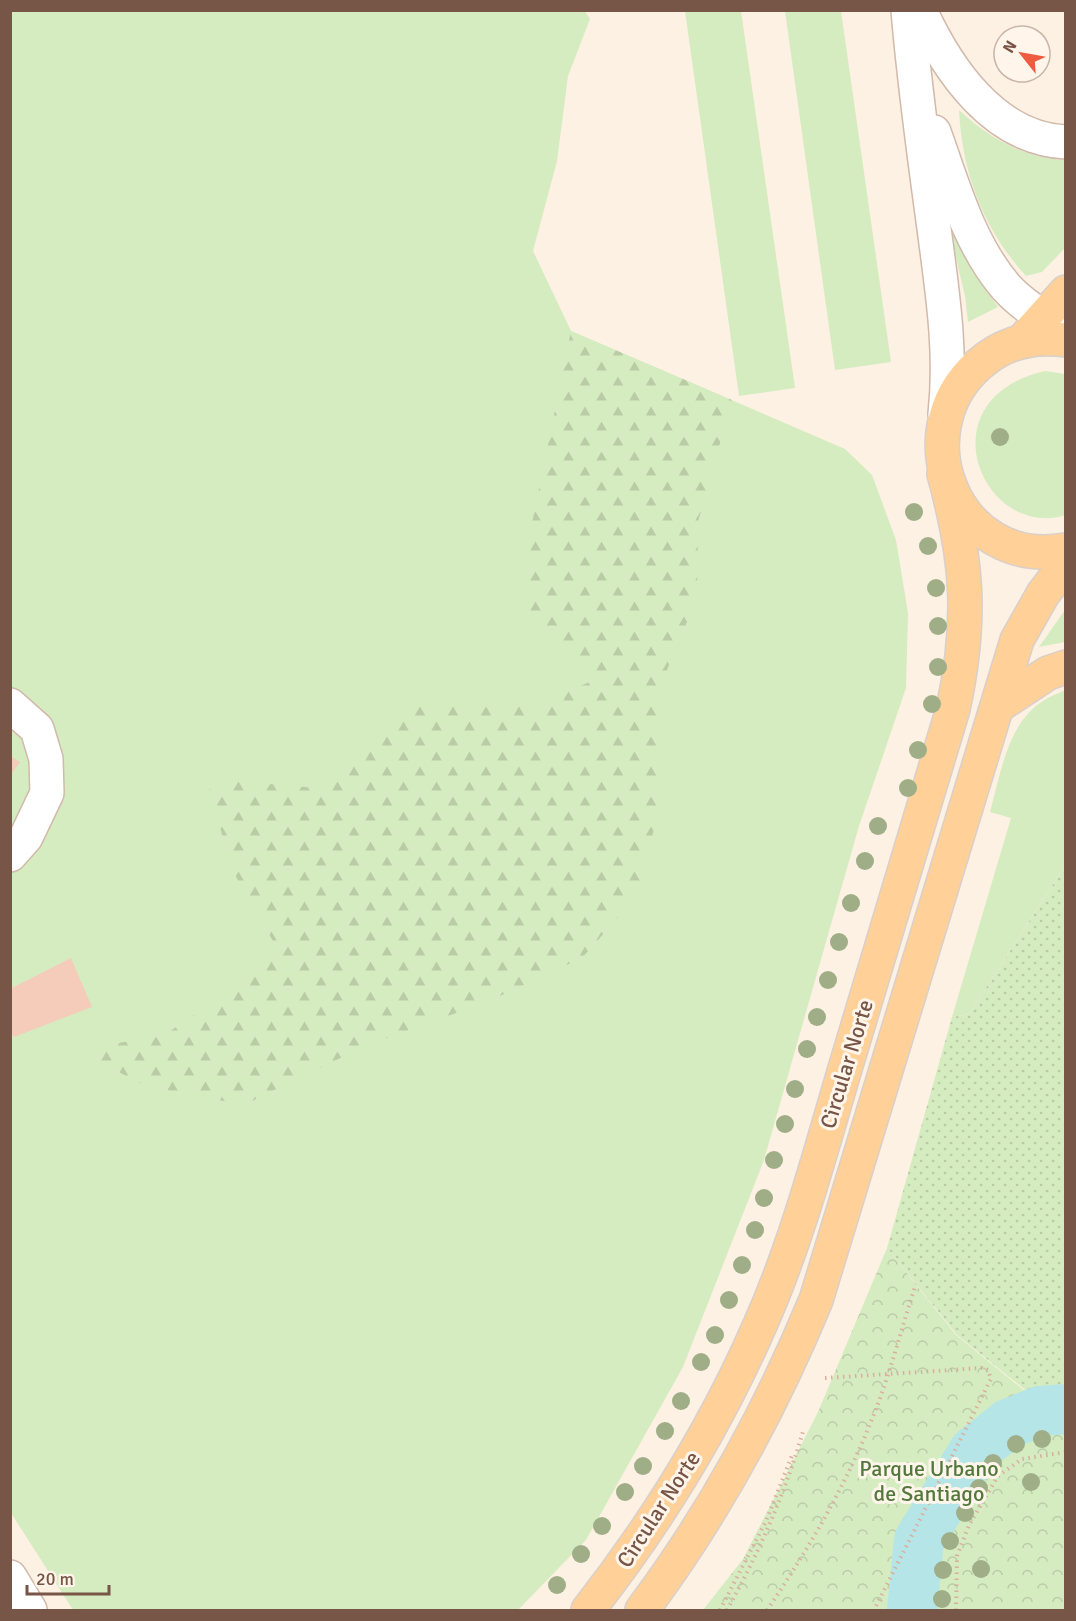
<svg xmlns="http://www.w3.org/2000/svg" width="1076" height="1621" font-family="Signika,sans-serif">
<defs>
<pattern id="forest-firs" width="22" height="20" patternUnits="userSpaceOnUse" patternTransform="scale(1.5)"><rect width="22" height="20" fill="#d5ecc0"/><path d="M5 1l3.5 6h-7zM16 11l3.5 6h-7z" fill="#bacca6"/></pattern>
<pattern id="park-crowns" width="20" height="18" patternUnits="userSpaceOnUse" patternTransform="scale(1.5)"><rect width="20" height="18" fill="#d5ecc0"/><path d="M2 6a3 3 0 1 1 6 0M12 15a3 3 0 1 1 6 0" fill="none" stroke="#bacca6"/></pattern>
<pattern id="garden-dots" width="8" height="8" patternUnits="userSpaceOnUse" patternTransform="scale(1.5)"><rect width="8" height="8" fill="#d5ecc0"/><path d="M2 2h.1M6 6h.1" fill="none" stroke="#bacca6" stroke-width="1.8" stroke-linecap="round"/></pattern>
</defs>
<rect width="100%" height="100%" fill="#fdf1e3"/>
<g fill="#d5ecc0">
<polygon points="11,11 585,11 590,19 568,76 557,161 533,251 571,331 845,449 872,475 896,540 908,613 906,688 859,826 764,1160 683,1367 586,1540 518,1610 73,1610 11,1513"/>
<polygon points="685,11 741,11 795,388 739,396"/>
<polygon points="785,11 841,11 891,362 835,370"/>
<path d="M959,110C989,138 1024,158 1065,160V248L1042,272L1026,276C983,229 962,172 959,110Z"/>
<polygon points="946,216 971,269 998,307 968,322 965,296"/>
<path d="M1045,371L1065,374L1066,515C982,541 923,399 1045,371Z"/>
<polygon points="1065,610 1065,642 1039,647"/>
<path d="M1065,690V866L969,1014L952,1017L1011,818L990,812C1000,776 1007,726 1040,703C1048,697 1057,694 1065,690Z"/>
</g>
<polygon fill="url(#forest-firs)" points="571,331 732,400 698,522 697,598 659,689 660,804 638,895 582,958 487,1002 367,1045 244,1105 146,1086 77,1051 166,1034 281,955 231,868 207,779 329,789 421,704 541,702 602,677 528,624 530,533"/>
<polygon fill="url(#park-crowns)" points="887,1248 956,1335 1052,1413 1065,1418 1065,1610 703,1610 743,1559 818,1412"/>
<polygon fill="url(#garden-dots)" points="1065,866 1066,1399 1051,1400 1029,1393 957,1335 887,1248 952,1017 969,1014"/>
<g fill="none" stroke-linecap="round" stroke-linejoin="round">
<polyline stroke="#b6e5e8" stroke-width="50" points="912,1610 919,1540 974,1451 1008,1424 1040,1411 1066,1409"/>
</g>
<g fill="#f4ccb9">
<polygon points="10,756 20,762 10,776"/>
<polygon points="71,958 92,1007 14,1037 10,1030 10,989"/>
</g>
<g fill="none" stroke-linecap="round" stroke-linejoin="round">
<g stroke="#d1baab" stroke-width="36">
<g id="minor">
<path d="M908,10C914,83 924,155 934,228C942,290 952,351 945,414"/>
<path d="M920,10C947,69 994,139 1066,142"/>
<path d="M934,132C953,185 969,244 1006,287C1022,305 1045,319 1066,331"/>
<polyline points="10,705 37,729 46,759 47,793 26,837 10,855"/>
<polyline points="10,1577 30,1610"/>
</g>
</g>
<g stroke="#d9cfcb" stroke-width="36">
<g id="major">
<polyline points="1023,340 1066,292"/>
<path d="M1066,340C1038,336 1010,341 987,358C897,424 953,571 1066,550"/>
<polyline points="998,706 1048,673 1066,667"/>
<path d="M588,1610C657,1522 715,1428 760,1325C796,1244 819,1157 844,1072C880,951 916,830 953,709C972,621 968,560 944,474"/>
<path d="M642,1610C714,1514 770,1411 816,1300L1017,640L1043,594L1066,564"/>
</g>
</g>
<g stroke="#d9af9c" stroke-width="4" stroke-dasharray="1.5 4.5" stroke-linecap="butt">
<polyline points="825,1378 982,1368 988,1370 991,1379 874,1610"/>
<polyline points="720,1610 766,1521 793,1453"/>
<path d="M727,1610C759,1553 786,1491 804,1428"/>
<path d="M767,1610C808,1550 845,1487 872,1419C890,1375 901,1329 916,1284"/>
<polyline points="956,1610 957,1556 969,1525 998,1476 1022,1459 1066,1452"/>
</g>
<use href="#minor" stroke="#fff" stroke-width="33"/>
<use href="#major" stroke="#ffd198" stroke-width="33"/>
</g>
<g fill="#9fae87">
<circle cx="1000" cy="437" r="9"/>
<circle cx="914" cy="512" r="9"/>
<circle cx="928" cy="546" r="9"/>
<circle cx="936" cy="588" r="9"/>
<circle cx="938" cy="626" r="9"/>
<circle cx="938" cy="667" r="9"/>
<circle cx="932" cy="704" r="9"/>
<circle cx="918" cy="750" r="9"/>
<circle cx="908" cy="788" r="9"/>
<circle cx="878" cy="826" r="9"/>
<circle cx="865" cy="861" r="9"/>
<circle cx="851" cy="903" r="9"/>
<circle cx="839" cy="942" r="9"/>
<circle cx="828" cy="980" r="9"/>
<circle cx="817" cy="1017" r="9"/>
<circle cx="807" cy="1049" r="9"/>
<circle cx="795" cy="1089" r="9"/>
<circle cx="785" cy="1124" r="9"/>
<circle cx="774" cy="1160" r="9"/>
<circle cx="764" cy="1198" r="9"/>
<circle cx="755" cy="1230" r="9"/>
<circle cx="742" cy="1265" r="9"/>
<circle cx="729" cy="1300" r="9"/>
<circle cx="715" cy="1335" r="9"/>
<circle cx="701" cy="1362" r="9"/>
<circle cx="681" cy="1401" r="9"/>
<circle cx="665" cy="1431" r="9"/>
<circle cx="1042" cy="1439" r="9"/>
<circle cx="1016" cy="1444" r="9"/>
<circle cx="993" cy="1463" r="9"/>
<circle cx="643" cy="1466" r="9"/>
<circle cx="1031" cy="1482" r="9"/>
<circle cx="979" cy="1488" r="9"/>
<circle cx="625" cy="1492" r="9"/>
<circle cx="965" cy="1513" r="9"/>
<circle cx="602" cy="1526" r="9"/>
<circle cx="950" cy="1541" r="9"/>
<circle cx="581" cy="1554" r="9"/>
<circle cx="981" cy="1569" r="9"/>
<circle cx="943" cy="1570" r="9"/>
<circle cx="557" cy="1585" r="9"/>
<circle cx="942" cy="1599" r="9"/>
</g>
<g text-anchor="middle" stroke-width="6" stroke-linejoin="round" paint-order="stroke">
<g font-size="22" fill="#775547" stroke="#fff5ea">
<text transform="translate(846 1064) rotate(-73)" y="8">Circular Norte</text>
<text transform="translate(658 1509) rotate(-57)" y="8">Circular Norte</text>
</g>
<g font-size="22" fill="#52783c" stroke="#fff5ea">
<text x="929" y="1476">Parque Urbano<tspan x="929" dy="25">de Santiago</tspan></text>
</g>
</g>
<rect width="1076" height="1621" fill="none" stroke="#775547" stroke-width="24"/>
<g transform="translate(1022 54) rotate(301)"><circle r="28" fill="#fff5ea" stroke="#c9b5a9" stroke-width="1.5"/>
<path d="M0-4.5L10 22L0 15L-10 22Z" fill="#ee5b41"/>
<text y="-9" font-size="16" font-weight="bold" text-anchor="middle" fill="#775547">N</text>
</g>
<path d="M27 1585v9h82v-9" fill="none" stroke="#775547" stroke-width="3"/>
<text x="36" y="1585" font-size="18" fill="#775547" stroke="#fff5ea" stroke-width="4.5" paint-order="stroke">20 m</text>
</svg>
